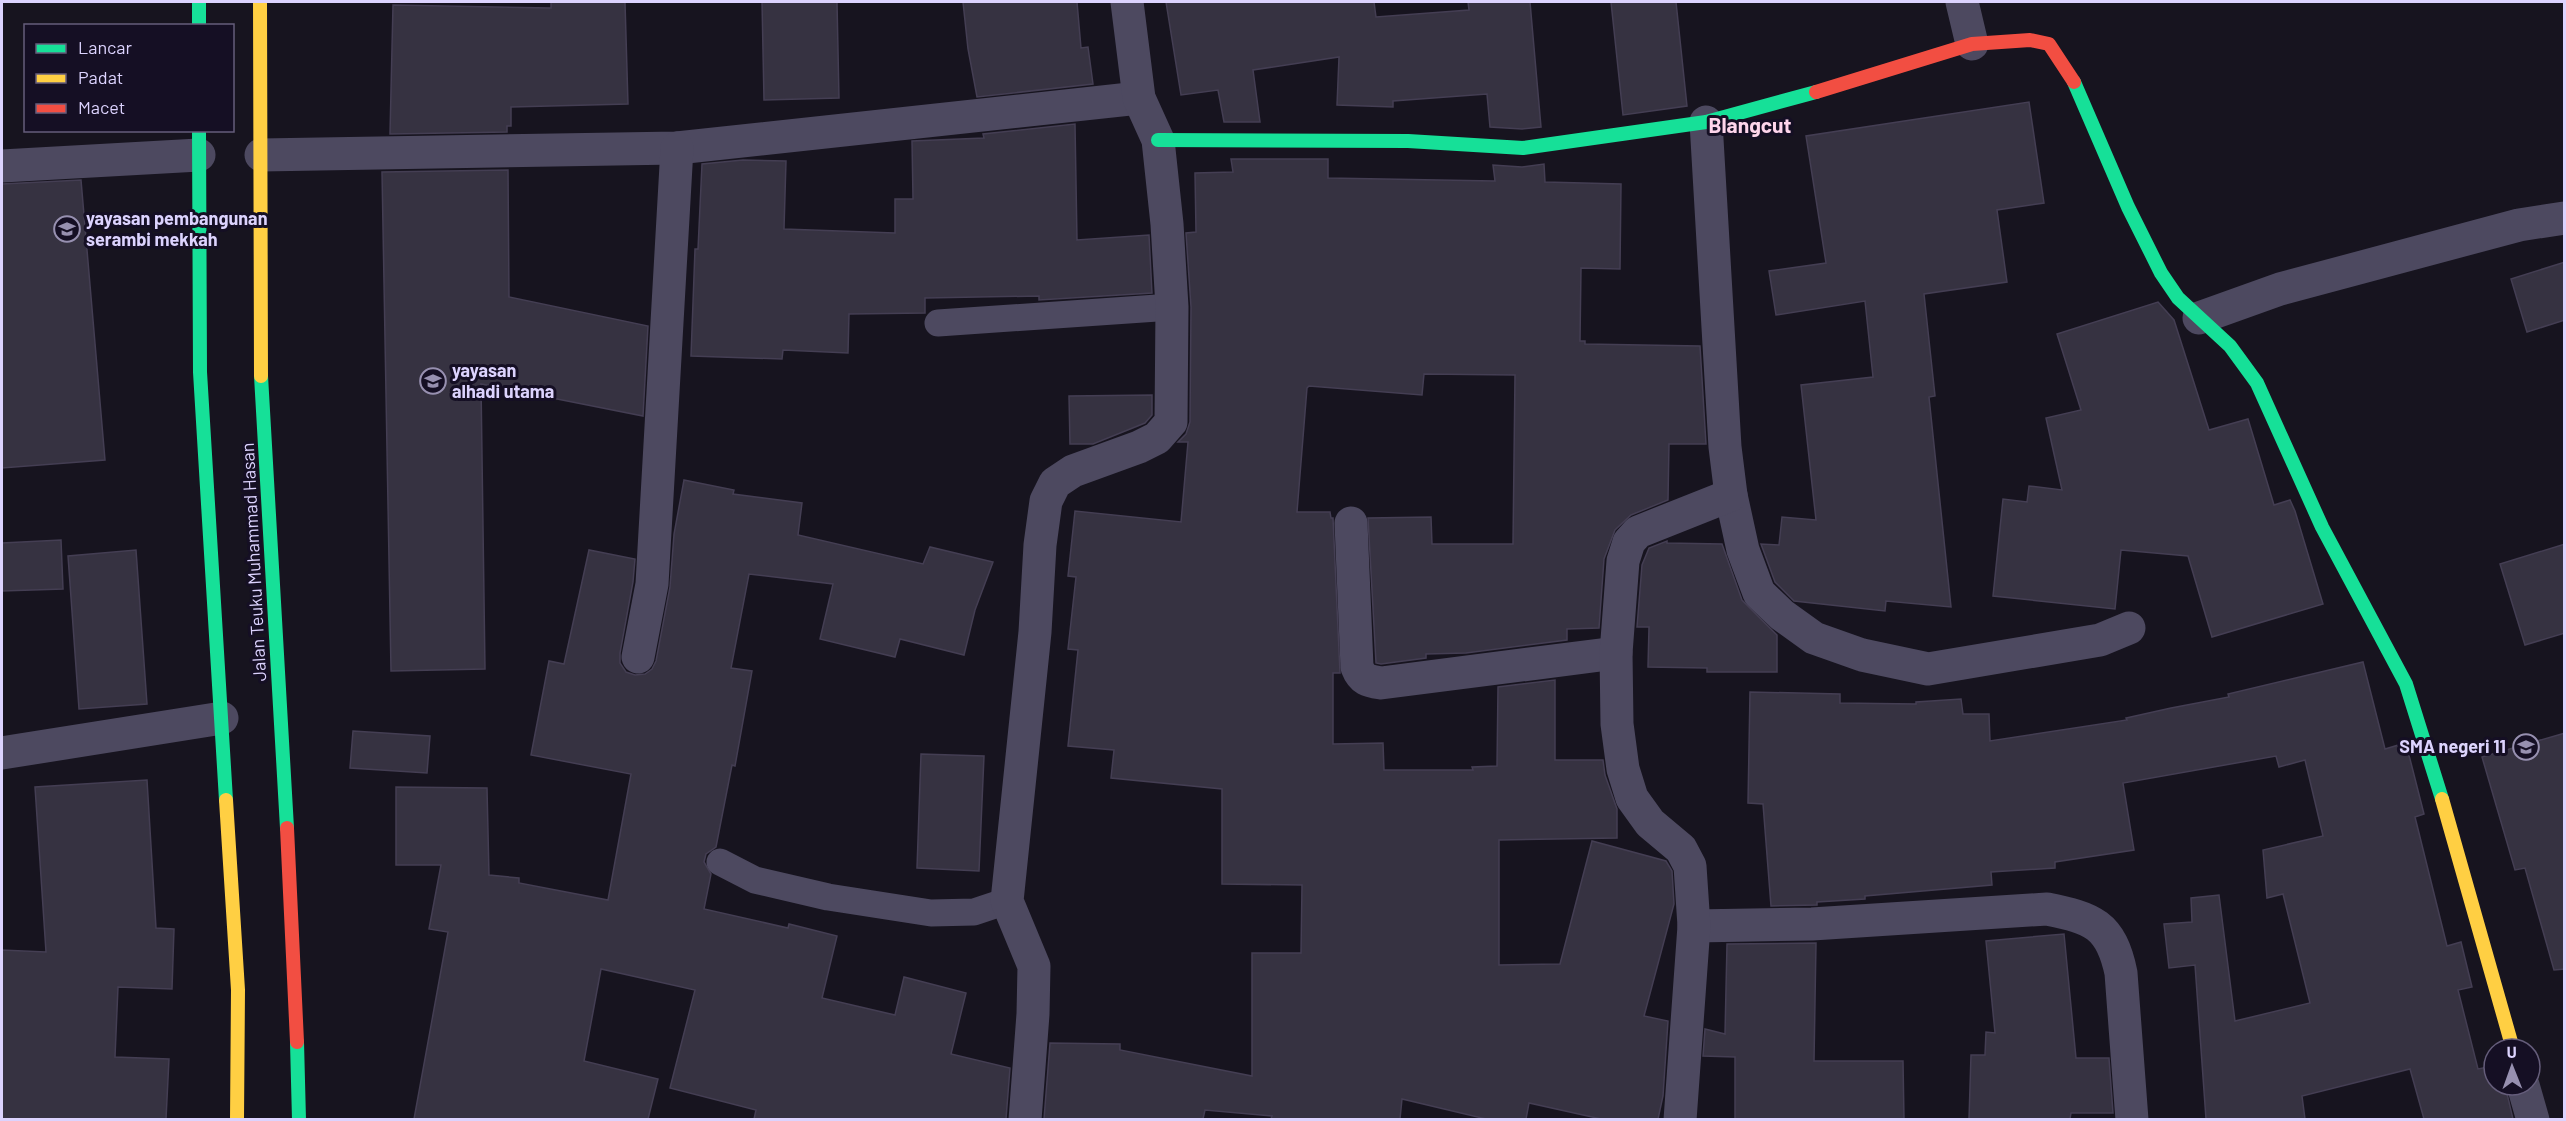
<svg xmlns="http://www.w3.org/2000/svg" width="2566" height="1121" font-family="Barlow,sans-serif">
<rect width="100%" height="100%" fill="#17141f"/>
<g fill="#363241" stroke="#443e53" stroke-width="1.5">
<polygon points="551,2 625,2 628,104 511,107 511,126 507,126 507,132 390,134 393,5 551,8"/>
<polygon points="762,2 837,2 839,98 764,100"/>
<polygon points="963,2 1077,2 1081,48 1088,47 1093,84 977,97 968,49"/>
<polygon points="1166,2 1374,2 1376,17 1469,10 1468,2 1530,2 1541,127 1522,129 1490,127 1487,94 1393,101 1393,107 1337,105 1339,57 1253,70 1260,122 1224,122 1218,90 1181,95"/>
<polygon points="1611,2 1676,2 1687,106 1623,115"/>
<polygon points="2029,102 2044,203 1997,210 2007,282 1924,294 1935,396 1929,397 1951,607 1886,601 1885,611 1794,601 1775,582 1761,544 1779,545 1782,517 1816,520 1801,385 1873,377 1865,301 1776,315 1769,271 1826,263 1806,136"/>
<polygon points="1075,124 1077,240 1149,235 1152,293 1039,300 1039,296 925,298 925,313 849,314 848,353 783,350 782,359 691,356 695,249 698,249 702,164 743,160 786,161 784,229 895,233 895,199 913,199 912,141 984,138 983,134"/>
<polygon points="1231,159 1328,159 1328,178 1495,181 1493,165 1522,167 1544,164 1545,182 1621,184 1620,269 1581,268 1580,341 1585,341 1585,344 1700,346 1706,444 1669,444 1668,500 1631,515 1615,530 1604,559 1599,628 1567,629 1567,640 1466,653 1426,654 1426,658 1381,664 1376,663 1368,518 1431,517 1432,544 1513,544 1515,375 1424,374 1422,395 1309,386 1307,388 1297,512 1330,512 1331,518 1333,518 1340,673 1333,673 1333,744 1383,743 1384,770 1473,770 1472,767 1497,766 1498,687 1555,680 1555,760 1603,760 1605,775 1617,809 1617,838 1499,840 1499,965 1560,964 1592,841 1666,861 1672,871 1674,904 1644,1016 1668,1021 1663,1096 1658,1119 1601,1119 1529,1103 1526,1119 1486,1119 1402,1099 1400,1119 1271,1119 1272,1116 1205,1110 1203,1119 1044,1119 1050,1043 1120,1044 1120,1050 1252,1076 1252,953 1301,953 1302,885 1222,884 1222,789 1111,778 1114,750 1068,746 1078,650 1068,649 1076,577 1068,576 1075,511 1181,522 1188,442 1178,442 1186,434 1190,422 1191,307 1186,233 1196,232 1195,173 1233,172"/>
<polygon points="508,170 509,297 648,326 643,416 481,384 485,669 391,671 382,172"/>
<polygon points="81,180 105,460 2,468 2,184"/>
<polygon points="2565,262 2565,320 2527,332 2511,279"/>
<polygon points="2158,302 2174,320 2209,430 2248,419 2274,505 2290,500 2295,511 2323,604 2212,637 2188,556 2121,550 2115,609 1993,596 2003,499 2027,502 2029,486 2062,490 2046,418 2081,410 2057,334"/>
<polygon points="1152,395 1152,415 1145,423 1093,444 1070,444 1069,396"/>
<polygon points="684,480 734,490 733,494 802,503 798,535 923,564 930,547 993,562 975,610 964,655 900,639 895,657 820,639 833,584 749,574 731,668 752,671 735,766 732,765 716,847 706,854 704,862 711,874 704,909 788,928 789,924 837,936 822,998 895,1015 904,977 966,993 951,1054 1010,1068 1006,1119 754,1119 756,1110 670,1088 695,990 601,969 584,1061 658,1079 648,1119 414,1119 448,932 429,929 441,865 396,865 396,787 487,788 489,875 519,878 519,883 608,900 631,774 531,755 549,661 564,664 589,550 635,559 633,582 620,653 620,663 626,672 635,675 645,674 652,669 656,661 670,587 674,534"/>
<polygon points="61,540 63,589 2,591 2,543"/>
<polygon points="1667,541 1667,543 1722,544 1742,600 1777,635 1777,672 1707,672 1707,668 1648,667 1649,627 1637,627 1642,565 1649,548"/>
<polygon points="2565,544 2565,633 2525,645 2500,564"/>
<polygon points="136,550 147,704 79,709 68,556"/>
<polygon points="2363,662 2385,749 2405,743 2410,759 2424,814 2415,817 2447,946 2461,942 2472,987 2458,990 2478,1069 2494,1066 2494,1085 2505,1085 2513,1119 2424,1119 2410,1069 2302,1096 2305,1119 2206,1119 2195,965 2169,968 2164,924 2192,922 2191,898 2219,895 2235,1021 2310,1003 2283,894 2267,898 2263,850 2323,836 2305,760 2279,767 2276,756 2123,783 2134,850 2055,862 2055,868 1991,872 1992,885 1865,896 1865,899 1817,902 1817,905 1771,906 1763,804 1748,803 1750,692 1840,694 1840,703 1916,704 1916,702 1961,699 1963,714 1989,714 1990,741 2127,720 2126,718 2171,708 2229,697 2228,694"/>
<polygon points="353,731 430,736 427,773 350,768"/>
<polygon points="2565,733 2565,969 2554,970 2525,868 2515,870 2482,757"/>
<polygon points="921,754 984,756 979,871 917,868"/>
<polygon points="147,780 156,928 174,929 172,989 118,987 115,1057 169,1059 166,1119 2,1119 2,950 46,952 35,787"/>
<polygon points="2064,934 2076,1058 2109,1058 2113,1113 2071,1113 2070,1119 1969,1119 1971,1055 1985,1055 1986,1032 1995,1033 1986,941"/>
<polygon points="1816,943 1814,1061 1903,1061 1904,1119 1735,1119 1735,1057 1703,1056 1705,1029 1725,1034 1727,944"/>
</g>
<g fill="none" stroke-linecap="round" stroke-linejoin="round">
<g stroke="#4d4960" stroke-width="27">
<polyline points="938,323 1172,307"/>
<polyline points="720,862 755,880 828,897 931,913 974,912 1007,901"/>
</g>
<g stroke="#4d4960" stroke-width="33">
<polyline points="1962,2 1972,44"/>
<polyline points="261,155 677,148 1139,98"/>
<polyline points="2,166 199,155"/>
<polyline points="2199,318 2280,289 2519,225 2564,218"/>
<polyline points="1731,495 1743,550 1759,593 1782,615 1814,638 1862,655 1928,669 2100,640 2129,628"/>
<path d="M1351,523L1357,667C1362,680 1368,681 1381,683L1616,653"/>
<polyline points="638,657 652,584 677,148"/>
<polyline points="2,753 222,718"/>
<path d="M1694,926L1812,924L2047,909C2092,918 2111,924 2121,973L2132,1120"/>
<polyline points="2523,1085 2533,1120"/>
<polyline points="1025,1120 1033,1014 1034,966 1007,901 1035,632 1040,545 1046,501 1055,483 1073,471 1139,447 1157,438 1171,422 1172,307 1167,224 1158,140 1139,98 1127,2"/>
<polyline points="1680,1120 1694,926 1690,866 1681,849 1650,823 1632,798 1623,769 1617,724 1616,653 1623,561 1629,542 1638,532 1731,495 1725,447 1706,122"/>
</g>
<g stroke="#16e098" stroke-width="14">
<polyline points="199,2 199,26"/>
<polyline points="2074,82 2128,207 2161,273 2178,298 2230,346 2257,383 2322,527 2406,684 2442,799"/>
<polyline points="199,130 200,372 226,800"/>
<polyline points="1158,140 1408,141 1523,148 1706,122 1816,92"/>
<polyline points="261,376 287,828"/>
<polyline points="297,1042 299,1120"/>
</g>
<g stroke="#ffcf43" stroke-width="14">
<polyline points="260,2 261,376"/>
<polyline points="2442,799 2513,1049"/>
<polyline points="226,800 238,990 237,1120"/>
</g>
<g stroke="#f24e42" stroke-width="14">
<polyline points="1816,92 1972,44 2030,40 2049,44 2074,82"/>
<polyline points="287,828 297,1042"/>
</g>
</g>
<defs>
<g id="university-ring" transform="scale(1.35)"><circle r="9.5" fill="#150f24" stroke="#9790b0" stroke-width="1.5"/><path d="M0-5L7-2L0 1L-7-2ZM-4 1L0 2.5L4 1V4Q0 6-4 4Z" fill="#9790b0"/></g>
<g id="school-ring" transform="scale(1.35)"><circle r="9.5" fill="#150f24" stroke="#9790b0" stroke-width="1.5"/><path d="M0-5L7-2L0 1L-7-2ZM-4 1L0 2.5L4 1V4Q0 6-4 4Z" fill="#9790b0"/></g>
</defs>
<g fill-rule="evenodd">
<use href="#university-ring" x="67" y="229"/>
<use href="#school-ring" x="433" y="381"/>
<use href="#school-ring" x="2526" y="747"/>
</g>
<g text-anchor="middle" stroke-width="6" stroke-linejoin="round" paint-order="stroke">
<g font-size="18" font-weight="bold" fill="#dcd3fe" stroke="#150f24" text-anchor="start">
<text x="86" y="225">yayasan pembangunan<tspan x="86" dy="21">serambi mekkah</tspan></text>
<text x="452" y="377">yayasan<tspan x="452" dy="21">alhadi utama</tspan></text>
<text x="2506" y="753" text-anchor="end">SMA negeri 11</text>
</g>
<g font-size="18" fill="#dcd3fe" stroke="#150f24">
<text transform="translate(254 562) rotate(-93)" y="6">Jalan Teuku Muhammad Hasan</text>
</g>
<g font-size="21" font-weight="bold" fill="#fed5eb" stroke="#150f24">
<text x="1750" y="133">Blangcut</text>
</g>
</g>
<rect width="2566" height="1121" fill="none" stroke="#dcd3fe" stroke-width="6"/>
<rect x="24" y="24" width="210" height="108" fill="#150f24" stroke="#655d7b" stroke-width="1.5"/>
<rect x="36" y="44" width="30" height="9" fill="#16e098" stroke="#655d7b" stroke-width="1.5"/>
<text x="78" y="54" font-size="18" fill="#dcd3fe">Lancar</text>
<rect x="36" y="74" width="30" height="9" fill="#ffcf43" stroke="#655d7b" stroke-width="1.5"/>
<text x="78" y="84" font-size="18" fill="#dcd3fe">Padat</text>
<rect x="36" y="104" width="30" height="9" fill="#f24e42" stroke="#655d7b" stroke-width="1.5"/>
<text x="78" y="114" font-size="18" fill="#dcd3fe">Macet</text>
<g transform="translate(2512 1067) rotate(359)"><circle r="28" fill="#150f24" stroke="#655d7b" stroke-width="1.5"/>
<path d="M0-4.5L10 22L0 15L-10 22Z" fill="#9790b0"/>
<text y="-9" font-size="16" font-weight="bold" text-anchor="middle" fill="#dcd3fe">U</text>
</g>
</svg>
